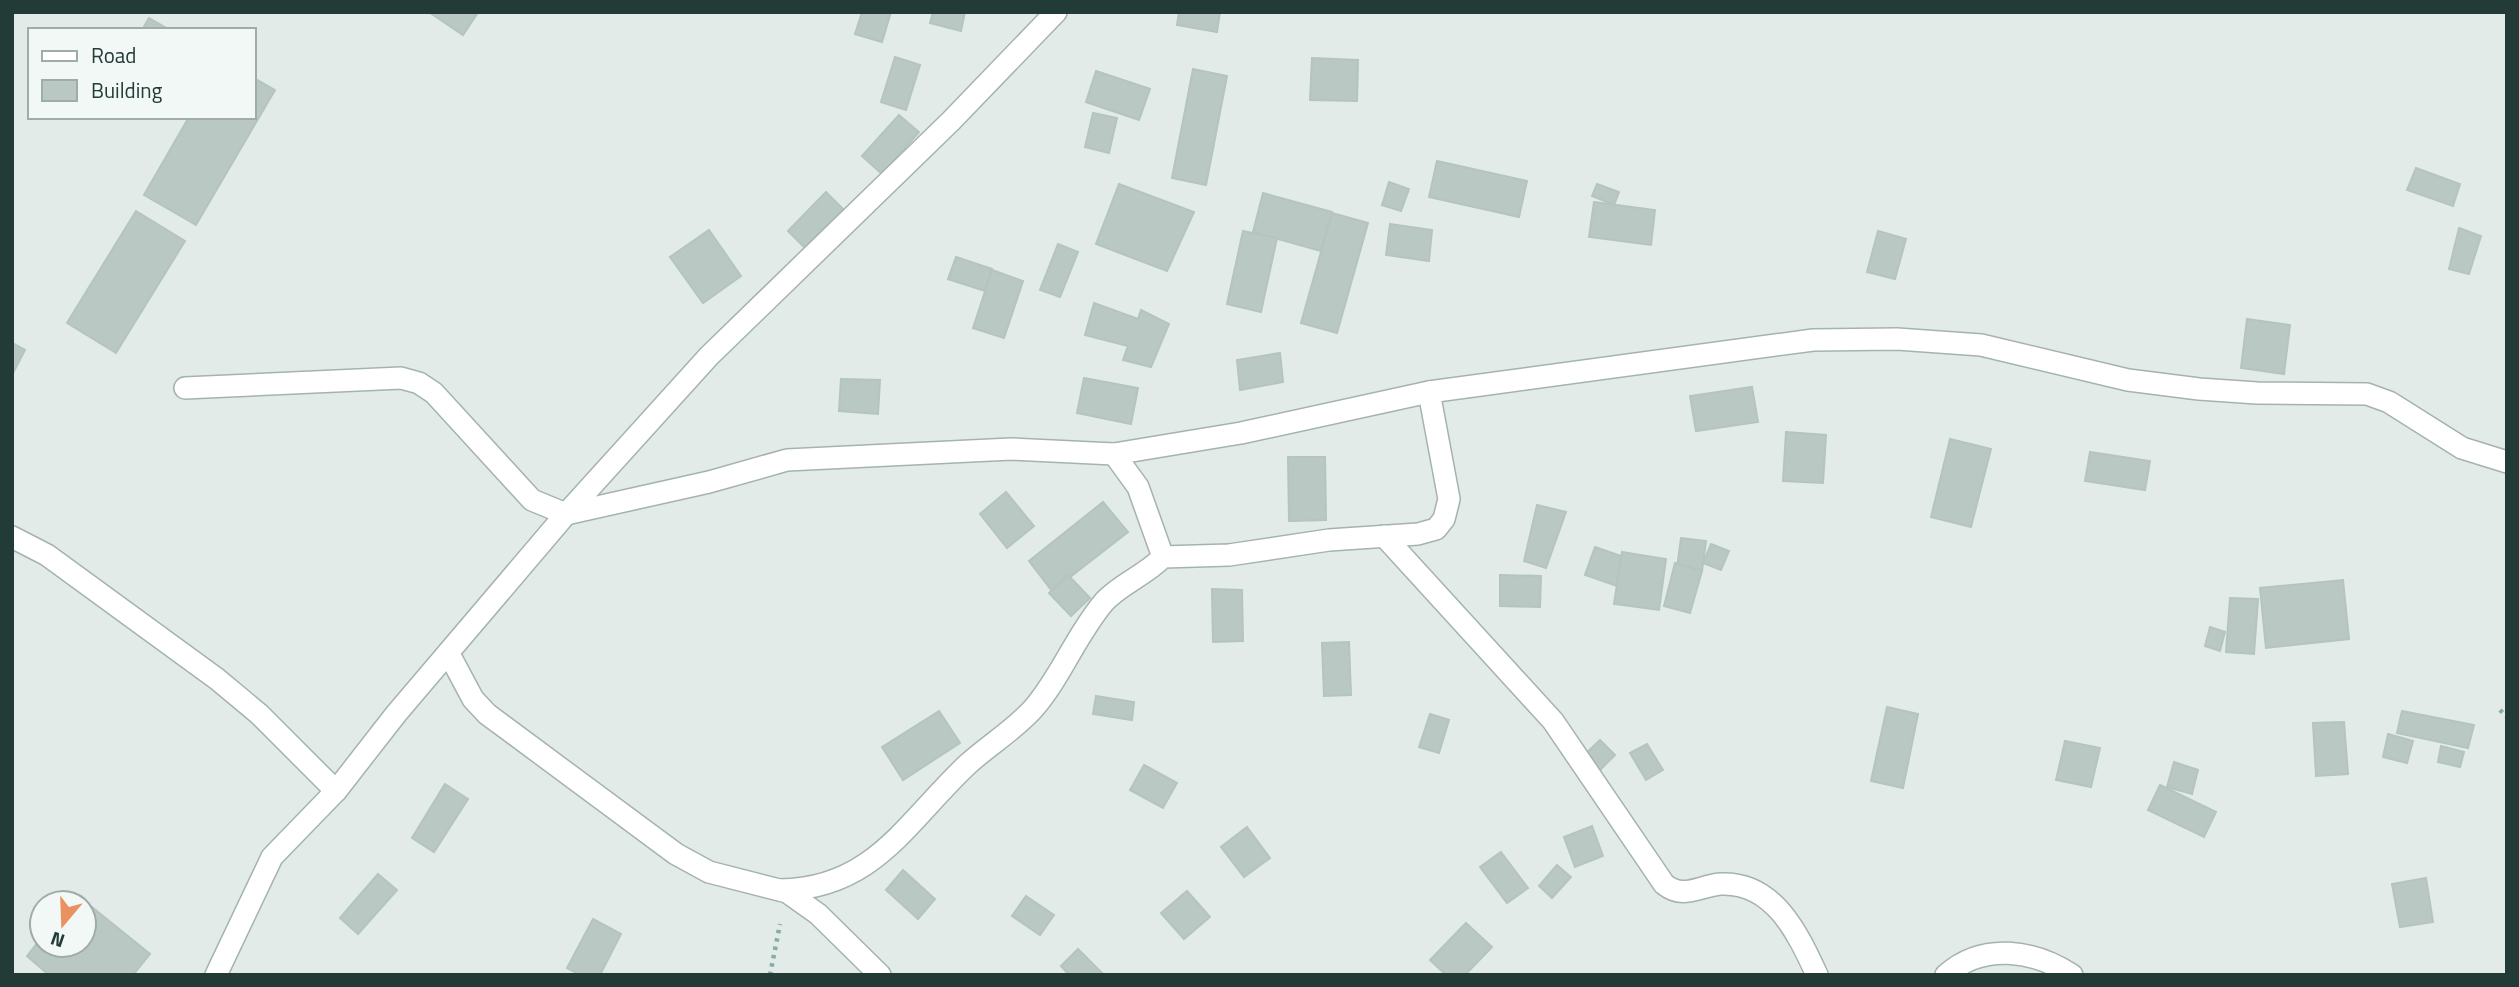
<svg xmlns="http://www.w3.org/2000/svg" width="2519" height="987" font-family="'Titillium Web',sans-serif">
<rect width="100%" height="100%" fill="#e2ebe8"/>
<g fill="#bac8c4" stroke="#b4c4bf" stroke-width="2">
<polygon points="429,12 474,12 477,14 463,35"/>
<polygon points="862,12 891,12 882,42 855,34"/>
<polygon points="933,12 965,12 961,31 930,23"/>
<polygon points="1179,12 1220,12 1217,32 1177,25"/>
<polygon points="149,18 170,30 142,30"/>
<polygon points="895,57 920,65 906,110 881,102"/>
<polygon points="1312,58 1358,60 1357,101 1310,100"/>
<polygon points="1193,69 1227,76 1206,185 1172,178"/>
<polygon points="1096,71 1150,89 1139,120 1086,102"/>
<polygon points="254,78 275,90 196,225 144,195 189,117 254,117"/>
<polygon points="1093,113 1117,118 1109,153 1085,147"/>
<polygon points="899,115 919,132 882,174 862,156"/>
<polygon points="1437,161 1527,181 1519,217 1429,197"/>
<polygon points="2416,168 2460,184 2453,206 2407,190"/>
<polygon points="1389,182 1409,189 1401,211 1382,205"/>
<polygon points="1119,184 1194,212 1167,271 1096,244"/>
<polygon points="1597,184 1619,192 1614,205 1592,196"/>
<polygon points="826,192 849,215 810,253 788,231"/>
<polygon points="1263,193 1332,212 1321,251 1253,232"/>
<polygon points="1594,202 1655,210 1651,245 1589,237"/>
<polygon points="136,211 185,241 116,353 67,323"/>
<polygon points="1332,213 1368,223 1337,333 1301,323"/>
<polygon points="1390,224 1432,230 1429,261 1386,255"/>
<polygon points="2459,228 2481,236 2469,274 2449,269"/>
<polygon points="709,230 741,276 703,303 670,257"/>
<polygon points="1243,231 1277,238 1261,312 1227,304"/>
<polygon points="1878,231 1906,239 1895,279 1867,272"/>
<polygon points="1058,244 1078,252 1060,297 1040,290"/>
<polygon points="956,257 992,269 985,291 948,279"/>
<polygon points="992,270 1023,281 1004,338 973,328"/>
<polygon points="1094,303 1138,319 1141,310 1169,324 1151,367 1123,360 1128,346 1085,335"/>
<polygon points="2247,319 2290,325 2284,374 2241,368"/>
<polygon points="12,343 25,350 12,375"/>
<polygon points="1280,353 1283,382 1240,390 1237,360"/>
<polygon points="1084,378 1138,388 1131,424 1077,413"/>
<polygon points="841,379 880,380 878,414 839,411"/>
<polygon points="1752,387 1758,422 1696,431 1690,396"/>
<polygon points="1786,432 1826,435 1823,483 1783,481"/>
<polygon points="1950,439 1991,449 1971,527 1931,517"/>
<polygon points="2090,452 2150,461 2145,490 2085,481"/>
<polygon points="1288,457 1325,457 1326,520 1289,521"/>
<polygon points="1006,492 1034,526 1007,548 980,514"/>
<polygon points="1103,502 1128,532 1052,591 1029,561"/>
<polygon points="1537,505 1566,512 1546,568 1524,561"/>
<polygon points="1681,538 1706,541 1702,571 1677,568"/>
<polygon points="1711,544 1729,551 1721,570 1703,563"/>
<polygon points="1595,547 1627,558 1617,586 1585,575"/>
<polygon points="1622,552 1666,559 1659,610 1614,604"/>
<polygon points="1675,563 1702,571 1690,613 1664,606"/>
<polygon points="1068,575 1090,598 1071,616 1049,593"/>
<polygon points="1500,575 1541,576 1540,607 1500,606"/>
<polygon points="2343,580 2349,639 2266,648 2260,588"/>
<polygon points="1212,589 1242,590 1243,641 1213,642"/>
<polygon points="2230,598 2258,599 2254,654 2226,652"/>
<polygon points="2210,627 2225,632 2220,651 2205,646"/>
<polygon points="1349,642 1351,695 1324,696 1322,643"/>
<polygon points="1096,696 1134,702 1132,720 1093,714"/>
<polygon points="1887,707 1918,714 1903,788 1871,781"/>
<polygon points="939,711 960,743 903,780 882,747"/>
<polygon points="2402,711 2474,725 2468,748 2397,733"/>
<polygon points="1430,714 1449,720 1439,753 1419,747"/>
<polygon points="2344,722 2348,774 2316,776 2313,723"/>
<polygon points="2388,734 2413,741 2407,763 2383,757"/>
<polygon points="1600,740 1615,755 1595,775 1579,760"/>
<polygon points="2065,741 2100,748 2091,787 2056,780"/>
<polygon points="1647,744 1663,770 1646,780 1630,753"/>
<polygon points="2441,746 2464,752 2460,767 2438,762"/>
<polygon points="2174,762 2198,770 2192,794 2167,787"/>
<polygon points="1144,765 1177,783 1163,808 1130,790"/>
<polygon points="445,784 468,799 434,852 412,838"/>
<polygon points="2160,785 2216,812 2204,837 2148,810"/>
<polygon points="1592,826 1603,856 1575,867 1564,837"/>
<polygon points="1247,827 1270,858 1244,877 1221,847"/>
<polygon points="1501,852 1528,888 1507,903 1480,867"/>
<polygon points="1557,865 1571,877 1552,898 1539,886"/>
<polygon points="903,870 935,899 918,919 886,890"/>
<polygon points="378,874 397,890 358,934 340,918"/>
<polygon points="2426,878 2433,922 2400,927 2392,884"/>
<polygon points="1187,891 1210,917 1184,939 1161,913"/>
<polygon points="77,895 150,954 133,975 49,975 27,956 42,937 42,945 84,945 84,903 70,903"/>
<polygon points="1026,896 1054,915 1040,935 1012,916"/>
<polygon points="593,919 621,934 600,975 580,975 567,968"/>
<polygon points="1466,923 1492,947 1465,975 1446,975 1430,960"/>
<polygon points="1078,949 1104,975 1069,975 1061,966"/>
</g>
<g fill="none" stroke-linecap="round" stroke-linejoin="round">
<g stroke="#a5b3af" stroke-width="24">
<g id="minor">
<polyline points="185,388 401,378 419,383 434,393 532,500 566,514 709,482 787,460 1011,449 1114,454 1241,433 1429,392 1813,340 1897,339 1981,345 2128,380 2199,389 2257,393 2367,394 2389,402 2462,448 2507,462"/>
<polyline points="1114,454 1138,487 1163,557"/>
<path d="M1384,536L1553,721L1664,884C1683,900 1699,886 1720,884C1774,881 1798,934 1817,975"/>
<polyline points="12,537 47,555 217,679 259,714 336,791"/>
<polyline points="449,654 473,699 487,714 676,854 709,872 787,892 818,914 880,975"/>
<path d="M780,890C874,889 907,821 968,764C989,745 1014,730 1033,709C1061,677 1076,635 1104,602C1120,584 1146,575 1163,557L1229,555L1329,540L1418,534L1436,529L1444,519L1449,499L1429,392"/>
<polyline points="216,975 272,857 336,791 396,714 566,514 709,356 951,121 1056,12"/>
<path d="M1946,975C1983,942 2034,950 2072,975"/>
</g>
</g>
<g stroke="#84ada4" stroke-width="4.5" stroke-dasharray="3.5 5" stroke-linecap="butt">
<polyline points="2500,710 2507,717"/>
<polyline points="770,975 780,924"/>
</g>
<use href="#minor" stroke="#fff" stroke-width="21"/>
</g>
<rect width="2519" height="987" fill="none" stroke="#233b37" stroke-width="28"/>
<rect x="28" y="28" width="228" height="91" fill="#f2f8f5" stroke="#9faca9" stroke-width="2"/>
<rect x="42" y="51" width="35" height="10" fill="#ffffff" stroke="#9faca9" stroke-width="2"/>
<text x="91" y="63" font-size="21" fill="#233b37">Road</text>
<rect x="42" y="80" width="35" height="21" fill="#bac8c4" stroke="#9faca9" stroke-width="2"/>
<text x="91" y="98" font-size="21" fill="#233b37">Building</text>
<g transform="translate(63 924) rotate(199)"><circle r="33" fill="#f2f8f5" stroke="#9faca9" stroke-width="2"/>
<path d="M0-5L12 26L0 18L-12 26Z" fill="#e99161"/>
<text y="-10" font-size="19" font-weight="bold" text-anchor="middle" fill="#233b37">N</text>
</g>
</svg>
